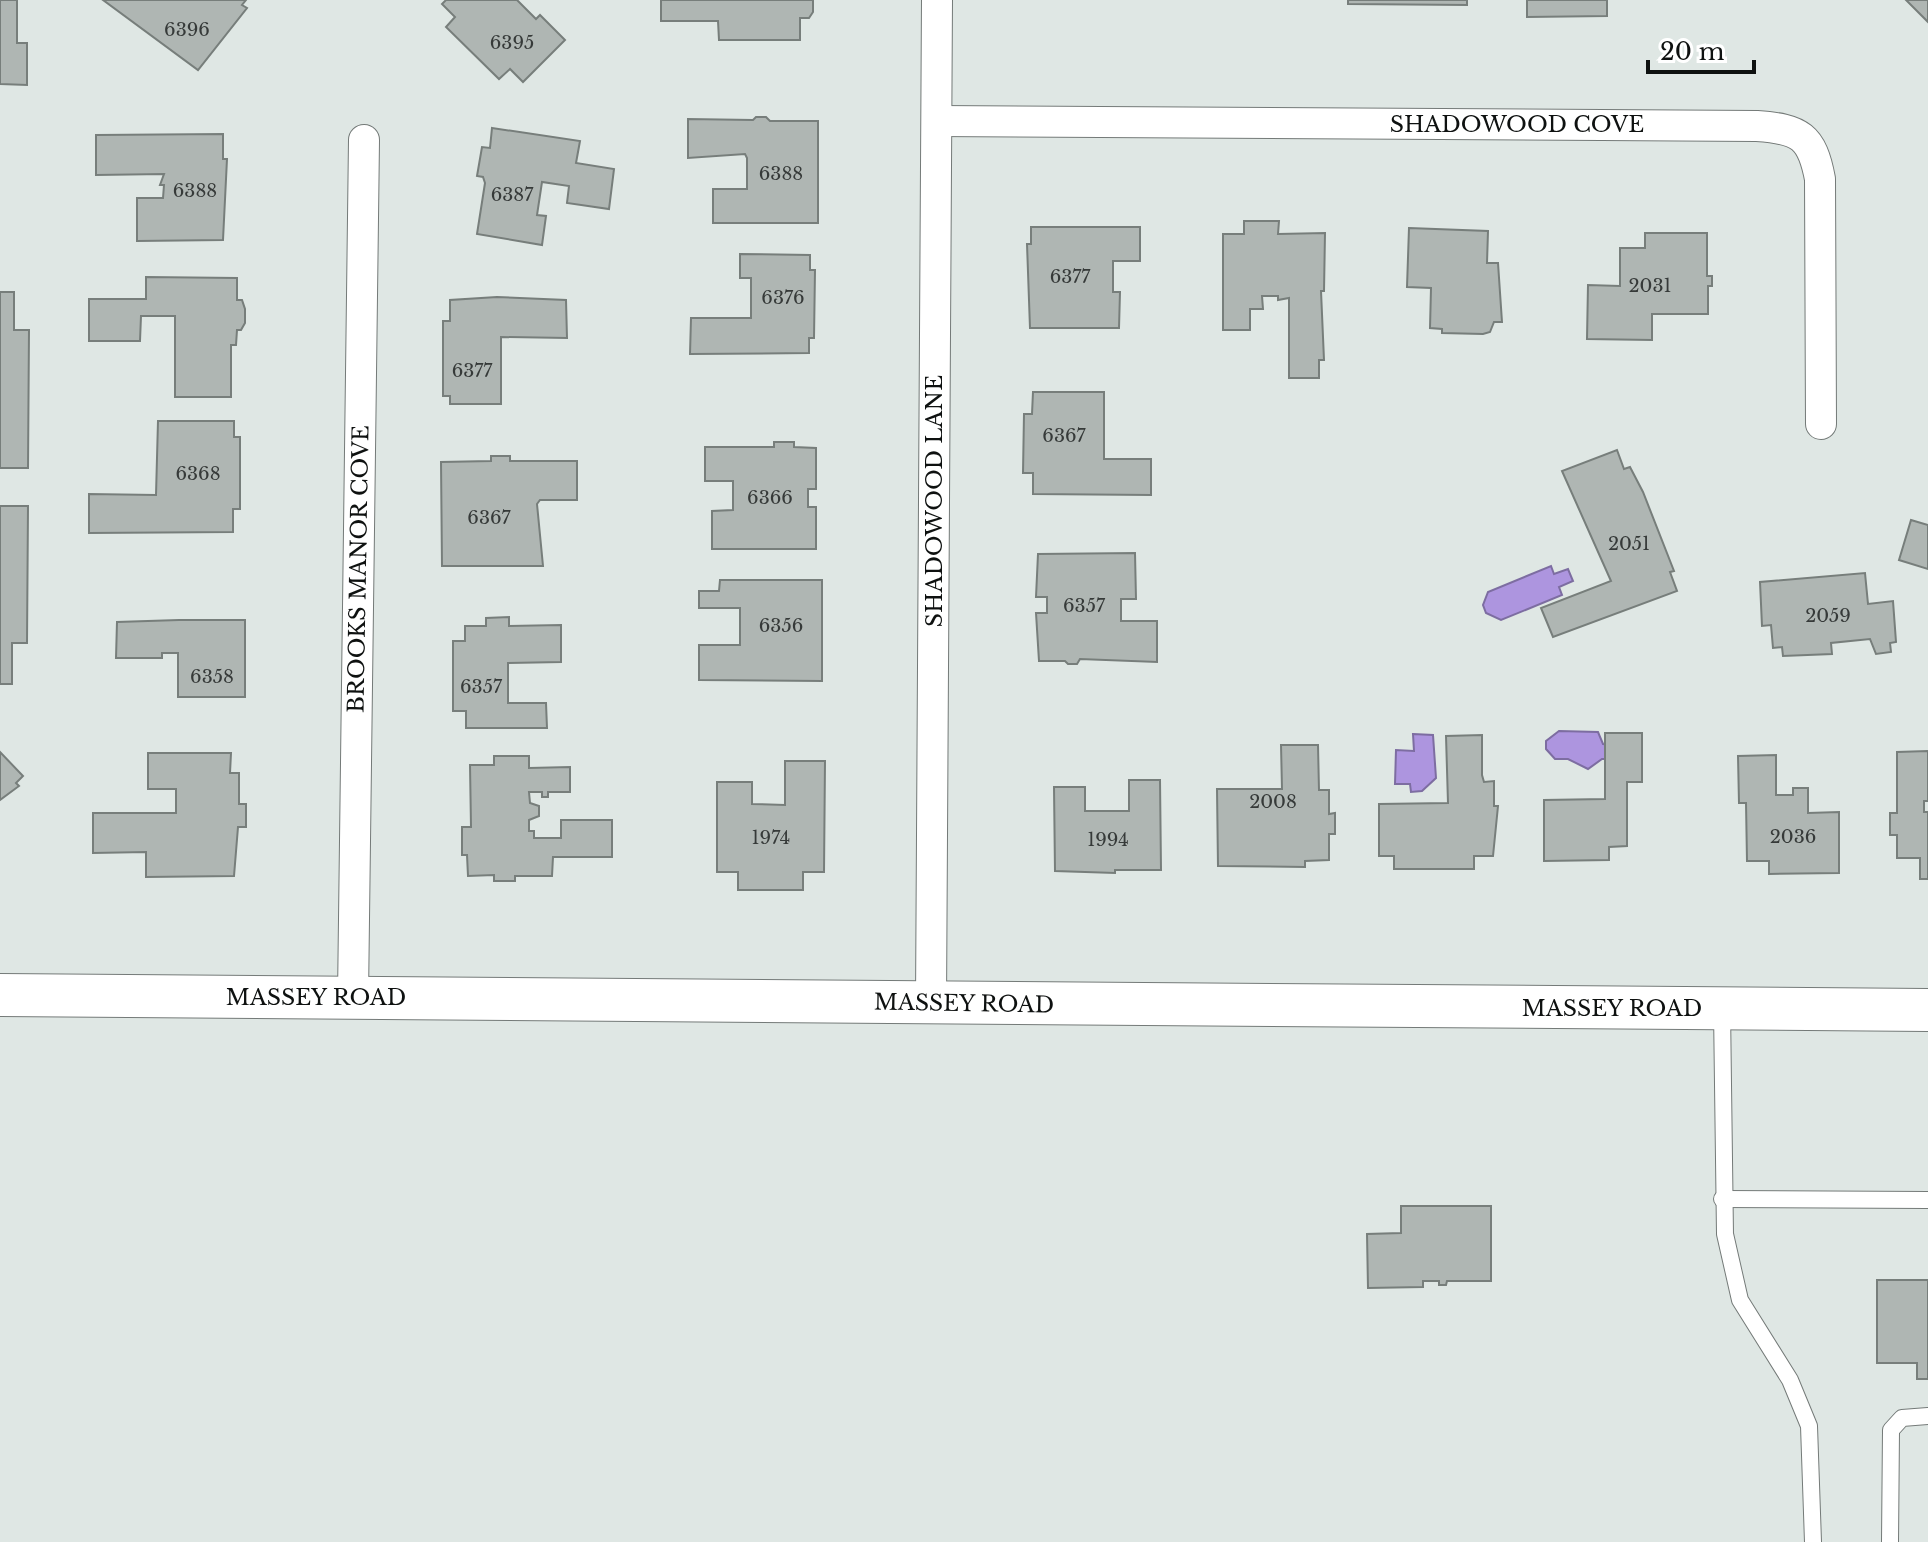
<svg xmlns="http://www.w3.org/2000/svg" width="1928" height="1542" font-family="'Libre Baskerville',serif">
<rect width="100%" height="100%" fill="#dfe7e4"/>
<g fill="#ad95df" stroke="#7d6da1" stroke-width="2">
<polygon points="1551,566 1554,574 1568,569 1573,581 1559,587 1562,595 1501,620 1486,613 1483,605 1488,592"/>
<polygon points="1559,731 1598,732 1603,744 1614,745 1613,759 1602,759 1588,769 1568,759 1555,759 1546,749 1546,741"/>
<polygon points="1413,734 1433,735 1436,778 1422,791 1411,792 1410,784 1395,784 1396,750 1414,751"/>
</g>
<g fill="#afb6b3" stroke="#777e7b" stroke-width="2">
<polygon points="0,0 17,0 17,43 27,43 27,85 0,84"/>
<polygon points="103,0 246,0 242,5 247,8 198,70"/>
<polygon points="446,0 517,0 536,19 540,15 565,40 523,82 510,69 499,79 446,27 455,17 442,4"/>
<polygon points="661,0 813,0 813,12 809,18 800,18 800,40 719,40 718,21 661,21"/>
<polygon points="1348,0 1467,0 1467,5 1348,4"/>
<polygon points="1527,0 1607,0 1607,16 1527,17"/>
<polygon points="1906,0 1928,0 1928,22"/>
<polygon points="756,117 766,117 770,121 818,121 818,223 713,223 713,189 747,189 747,158 745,154 688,158 688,119 753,120"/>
<polygon points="492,128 580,141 576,163 614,169 609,209 567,203 569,186 542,182 537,215 546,216 542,245 477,234 485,183 483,177 477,176 482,147 490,148"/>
<polygon points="223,134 223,159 227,159 223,240 137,241 137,198 163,198 164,185 160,185 164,174 96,175 96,135"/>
<polygon points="1244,221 1279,221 1278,234 1325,233 1324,291 1321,291 1324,360 1319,360 1319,378 1289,378 1289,298 1278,300 1278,296 1262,296 1263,309 1250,309 1250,330 1223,330 1223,234 1244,234"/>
<polygon points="1031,227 1140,227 1140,261 1113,261 1113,292 1120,292 1119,328 1030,328 1027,244 1031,244"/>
<polygon points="1409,228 1488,231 1487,263 1498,263 1502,322 1494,322 1490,332 1483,334 1442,333 1442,329 1430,328 1431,288 1407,287"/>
<polygon points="1645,233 1707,233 1707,276 1712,276 1712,286 1708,286 1708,314 1652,314 1652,340 1587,339 1588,285 1620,286 1620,248 1645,248"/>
<polygon points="740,254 810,255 810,270 815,270 814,338 809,338 809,353 690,354 691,318 751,318 751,278 740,278"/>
<polygon points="146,277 237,278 237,300 242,300 245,309 245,323 241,330 237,330 236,345 231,345 231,397 175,397 175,316 141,316 140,341 89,341 89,299 146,299"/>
<polygon points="0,292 14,292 14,330 29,330 28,468 0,468"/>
<polygon points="497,297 566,300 567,338 501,337 501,404 450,404 450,396 443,396 443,321 450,321 450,300"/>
<polygon points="1033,392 1104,392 1104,459 1151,459 1151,495 1033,494 1033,473 1023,473 1024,414 1032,414"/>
<polygon points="158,421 234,421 234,437 240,437 240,509 233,509 233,532 89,533 89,494 156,495"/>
<polygon points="774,442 794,442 794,447 816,448 816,489 808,489 808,507 816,507 816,549 712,549 712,511 733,510 733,481 705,481 705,447 774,447"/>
<polygon points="1617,450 1624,469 1630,467 1643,492 1674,571 1670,572 1677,591 1553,637 1541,608 1611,581 1562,471"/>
<polygon points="491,456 510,456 510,461 577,461 577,500 540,500 537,504 543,566 442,566 441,462 491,461"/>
<polygon points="0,506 28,506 27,643 12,643 12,684 0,684"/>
<polygon points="1911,520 1928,525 1928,569 1899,560"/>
<polygon points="1135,553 1136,599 1121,599 1121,621 1157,621 1157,662 1080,659 1077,664 1068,664 1065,661 1039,661 1036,613 1047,613 1047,597 1036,597 1038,554"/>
<polygon points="1865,573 1868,604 1893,601 1896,642 1890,643 1891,652 1876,654 1870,639 1831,643 1832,654 1783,656 1782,647 1773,648 1771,625 1762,626 1760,582"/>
<polygon points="720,580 822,580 822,681 699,680 699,645 740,645 740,608 699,608 699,591 719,591"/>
<polygon points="509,617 509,626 561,625 561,662 508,663 508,703 546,703 547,728 466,728 466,711 453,711 453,641 465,641 465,626 486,626 486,618"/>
<polygon points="179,620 245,620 245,697 178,697 178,653 162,653 162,658 116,658 117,622"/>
<polygon points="1605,733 1642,733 1642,782 1627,782 1627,846 1609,847 1609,860 1544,861 1544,800 1605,799"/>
<polygon points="1482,735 1482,775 1484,782 1494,781 1494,806 1498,806 1493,856 1474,856 1474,869 1394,869 1394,856 1379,856 1379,804 1448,803 1446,736"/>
<polygon points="1281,745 1318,745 1319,790 1329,790 1329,814 1335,813 1335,834 1329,834 1329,860 1305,861 1305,867 1218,866 1217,789 1282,789"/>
<polygon points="1928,751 1928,801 1924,801 1924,812 1928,812 1928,879 1920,879 1920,858 1897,858 1897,835 1890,835 1890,813 1897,813 1897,752"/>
<polygon points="0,752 23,776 16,783 19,786 0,800"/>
<polygon points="148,753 231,753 230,773 239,773 239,804 246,804 246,827 238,827 234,876 146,877 146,852 93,853 93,813 176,813 176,789 148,789"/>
<polygon points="1776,755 1776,795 1793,795 1793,788 1808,788 1808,813 1839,812 1839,873 1769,874 1769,861 1747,861 1746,803 1739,803 1738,756"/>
<polygon points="494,756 529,756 529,768 570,767 570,792 548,792 548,797 542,797 542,792 529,792 530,803 539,806 539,816 529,820 529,831 534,831 534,838 561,838 561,820 612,820 612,857 553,857 552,876 515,876 515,881 494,881 494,875 468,876 467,855 462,855 462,827 471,827 470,765 494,765"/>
<polygon points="785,761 825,761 824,872 803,872 803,890 738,890 738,872 717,872 717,782 752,782 752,804 785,805"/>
<polygon points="1129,780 1160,780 1161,870 1115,870 1115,873 1055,871 1054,787 1085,787 1085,811 1129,811"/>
<polygon points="1401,1206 1491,1206 1491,1281 1447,1281 1446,1285 1439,1285 1439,1281 1423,1281 1423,1287 1368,1288 1367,1234 1401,1233"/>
<polygon points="1877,1280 1928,1280 1928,1379 1917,1379 1917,1363 1877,1363"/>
</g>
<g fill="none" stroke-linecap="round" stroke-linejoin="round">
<g stroke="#747a78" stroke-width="18">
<g id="lane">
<polyline points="1722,1009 1725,1234 1740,1300 1790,1380 1809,1426 1813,1542"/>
<polyline points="1722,1199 1928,1200"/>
<polyline points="1890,1542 1891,1430 1902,1418 1928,1416"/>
</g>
</g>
<g stroke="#747a78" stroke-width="32">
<g id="street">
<path d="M937,121L1757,126C1800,129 1812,136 1820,179L1821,424"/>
<polyline points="353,997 364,140"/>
<polyline points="931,1002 937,0"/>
</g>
</g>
<g stroke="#747a78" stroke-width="44">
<polyline id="secondary" points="0,995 1928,1010"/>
</g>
<use href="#lane" stroke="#fff" stroke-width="16"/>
<use href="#street" stroke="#fff" stroke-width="30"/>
<use href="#secondary" stroke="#fff" stroke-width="42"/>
</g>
<g text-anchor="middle" stroke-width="6" stroke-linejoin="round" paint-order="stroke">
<g font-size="18" fill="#363a39">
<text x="187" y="36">6396</text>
<text x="512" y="49">6395</text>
<text x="781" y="180">6388</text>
<text x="195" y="197">6388</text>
<text x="512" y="201">6387</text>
<text x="1070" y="283">6377</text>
<text x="1650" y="292">2031</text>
<text x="783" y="304">6376</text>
<text x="472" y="377">6377</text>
<text x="1064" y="442">6367</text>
<text x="198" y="480">6368</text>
<text x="770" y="504">6366</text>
<text x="489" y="524">6367</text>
<text x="1629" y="550">2051</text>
<text x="1084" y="612">6357</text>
<text x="1828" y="622">2059</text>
<text x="781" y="632">6356</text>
<text x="212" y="683">6358</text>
<text x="481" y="693">6357</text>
<text x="1273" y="808">2008</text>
<text x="1793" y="843">2036</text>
<text x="771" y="844">1974</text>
<text x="1108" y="846">1994</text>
</g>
<g font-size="22" fill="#0e1110" stroke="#fff">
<text x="1517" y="132">SHADOWOOD COVE</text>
<text transform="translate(934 501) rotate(-90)" y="8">SHADOWOOD LANE</text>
<text transform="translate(358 569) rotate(-89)" y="8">BROOKS MANOR COVE</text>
<text x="316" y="1005">MASSEY ROAD</text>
<text transform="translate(964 1003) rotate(1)" y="8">MASSEY ROAD</text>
<text x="1612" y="1016">MASSEY ROAD</text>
</g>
</g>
<path d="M1648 60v12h106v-12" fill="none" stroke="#0e1110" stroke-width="4"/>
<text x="1660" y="60" font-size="24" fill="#0e1110" stroke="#ffffff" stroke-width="6" paint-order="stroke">20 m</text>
</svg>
